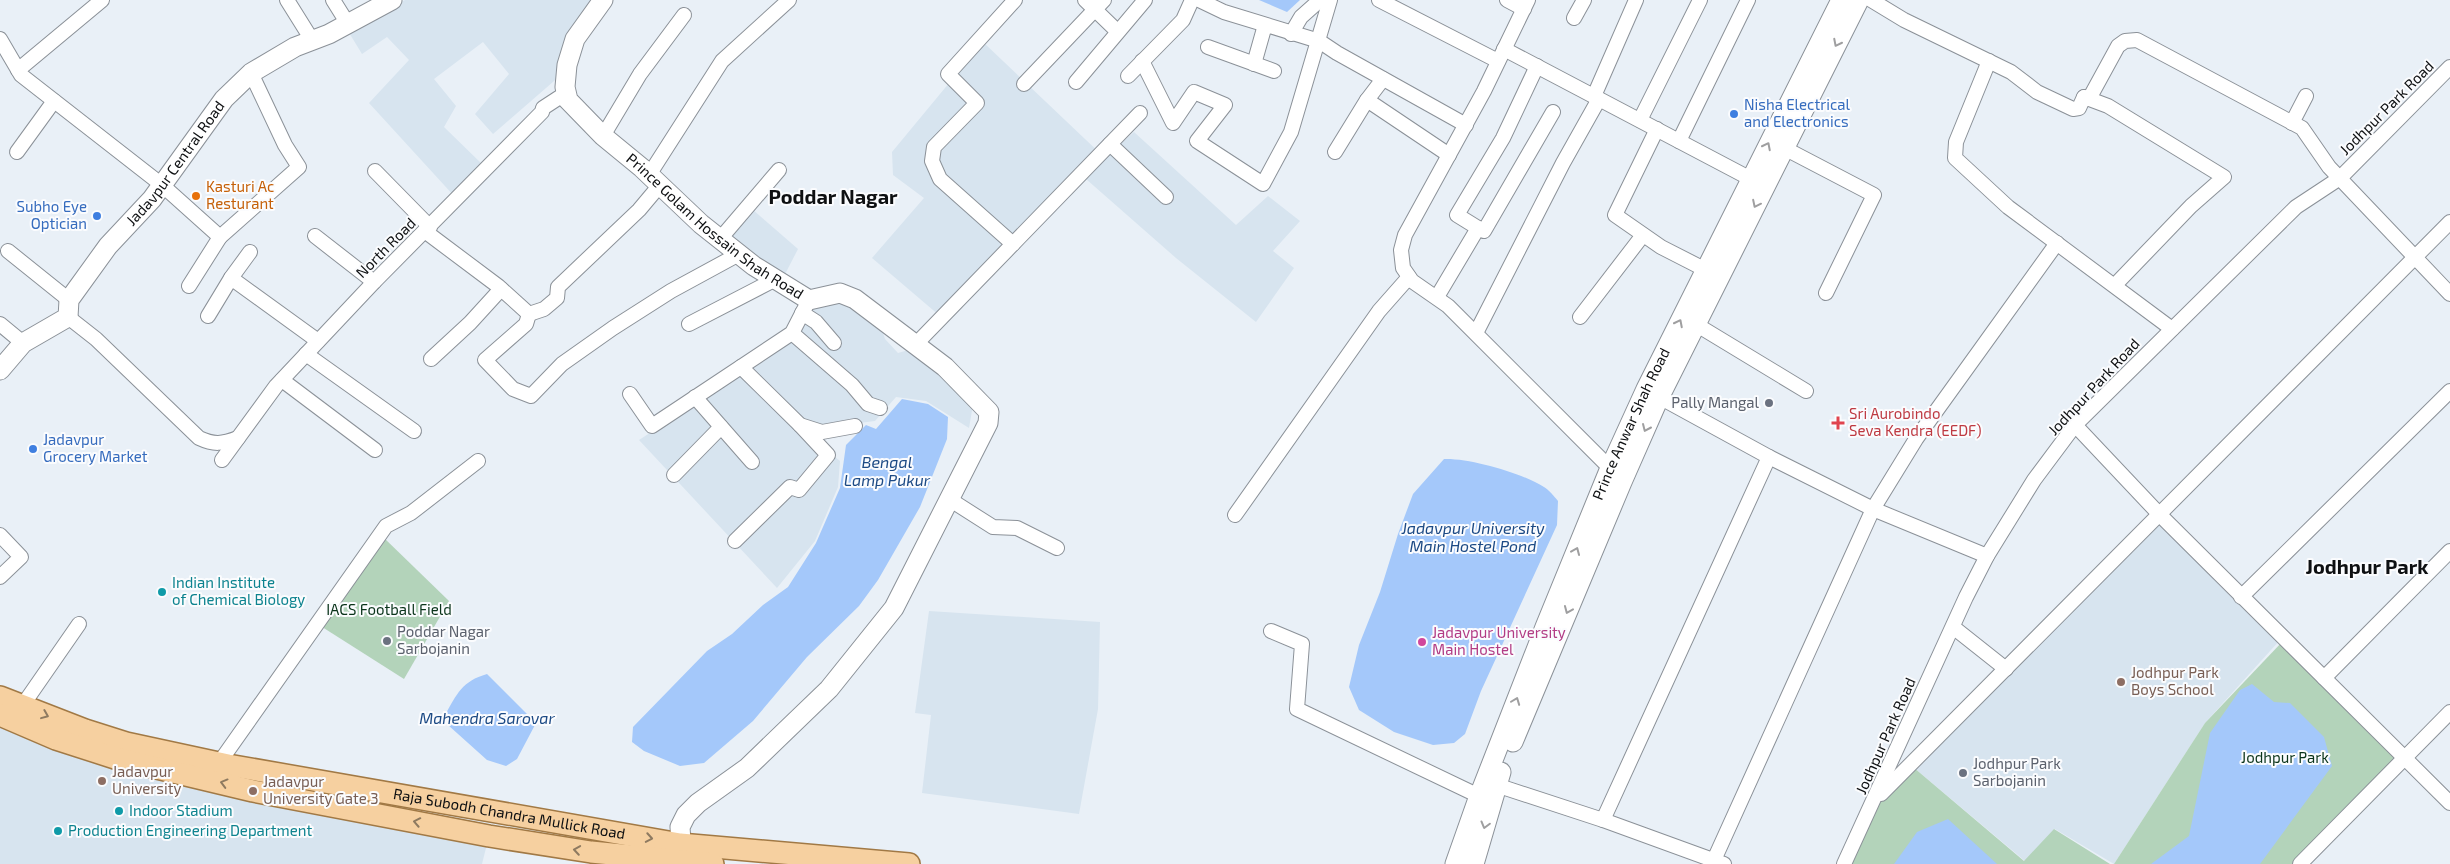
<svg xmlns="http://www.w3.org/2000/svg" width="2450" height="864" font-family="'Exo 2',sans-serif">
<rect width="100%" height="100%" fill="#e9f0f7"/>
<g fill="#d7e4ef">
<polygon points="405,0 597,0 561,75 493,134 475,114 509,74 483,42 434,79 456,106 444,127 483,165 455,197 369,103 409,60 387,37 362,54 348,31"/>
<polygon points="983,42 1105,158 1134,132 1236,225 1268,196 1300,221 1273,251 1294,268 1256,322 1176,258 1086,179 947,322 872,258 924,198 893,175 892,152"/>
<polygon points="752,209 798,249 781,282 726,240"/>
<polygon points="839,298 880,324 885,339 898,353 912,349 974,399 969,428 926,401 896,397 875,421 820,428 802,422 746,367 794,336 810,304"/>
<polygon points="742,373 800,429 840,461 838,487 815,541 777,588 639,440"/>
<polygon points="2161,522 2280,640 2205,723 2114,864 2055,829 2025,861 1913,767"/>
<polygon points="929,611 1100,622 1098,709 1079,814 922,793 931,715 915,713"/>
<polygon points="0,710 111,764 489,836 482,864 0,864"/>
</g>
<g fill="#b3d3ba">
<polygon points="383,537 449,601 404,679 319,625"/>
<polygon points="2283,641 2401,756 2294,864 2114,864 2205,723"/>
<polygon points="1913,767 2024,861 2054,829 2110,864 1848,864 1878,802"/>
</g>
<g fill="#a4c8fa">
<polygon points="1259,0 1300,0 1287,12"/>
<polygon points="902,399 928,404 948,417 947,439 920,507 878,580 859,606 807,657 753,721 704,763 680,766 644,751 632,742 633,727 707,651 732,634 763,605 788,587 816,543 840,488 846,445 866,425 876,429"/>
<path d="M1444,459C1470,458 1522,473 1544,487C1549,490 1554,496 1558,501L1557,525L1481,691L1465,734L1454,743L1433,745L1394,732L1359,710L1349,687L1359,645L1380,592L1398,534L1413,494Z"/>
<path d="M487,674L536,723L517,759L506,766L487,760L448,725L445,715C457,694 462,681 487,674Z"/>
<polygon points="2252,684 2274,702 2290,703 2324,737 2332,766 2260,864 2151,864 2189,836 2210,733 2240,690"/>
<polygon points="1948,819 1997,864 1894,864 1917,832"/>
</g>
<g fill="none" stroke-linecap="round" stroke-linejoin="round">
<g stroke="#8b9198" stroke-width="16">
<g id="street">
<polyline points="287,0 312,40"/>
<polyline points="333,0 348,24"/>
<polyline points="1085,0 1117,31"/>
<polyline points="1199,0 1224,12 1319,41 1337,53 1466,125"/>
<polyline points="1379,0 1498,61"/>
<polyline points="1507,0 1524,9"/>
<polyline points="1528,0 1484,91 1405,235 1401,250 1403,268 1412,281 1448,306 1610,468"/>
<polyline points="1871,0 1904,20 2011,72 2037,92 2073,109 2079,108 2084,97 2089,99 2118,46 2125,41 2137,40 2302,128 2329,167 2450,294"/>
<polyline points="1574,18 1584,0"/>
<polyline points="1291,34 1301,17 1320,0"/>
<polyline points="0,39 21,75 162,185 220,237 299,167 285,145 251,73"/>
<polyline points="1208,47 1274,71"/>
<polyline points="1504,49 1751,179"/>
<polyline points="1142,61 1173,123 1194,92 1225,105 1197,141 1263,184 1291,132 1330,0"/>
<polyline points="1989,61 1956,142 1955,158 2008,207 2172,329"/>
<polyline points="1254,64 1265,25"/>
<polyline points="18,70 102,0"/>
<polyline points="1128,76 1183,20 1192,0"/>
<polyline points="1076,82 1145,0"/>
<polyline points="1024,84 1104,0"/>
<polyline points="1594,96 1636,0"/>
<polyline points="2084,97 2108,106 2224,177 2191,206 2115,285"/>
<polyline points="1367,100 1449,155"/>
<polyline points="1640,120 1700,0"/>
<polyline points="2292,123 2306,96"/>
<polyline points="1657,129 1615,215 1661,247 1706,270"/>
<polyline points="603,136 640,74 684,15"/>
<polyline points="1679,141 1748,0"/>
<polyline points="1110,144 1166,197"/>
<polyline points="1784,148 1874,195 1826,293"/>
<polyline points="17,152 54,101"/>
<polyline points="1335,152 1367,100 1383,79"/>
<polyline points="375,171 430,227"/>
<polyline points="649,175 722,61 789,0"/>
<polyline points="1478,228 1457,215 1503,138 1537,66"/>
<polyline points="426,232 498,286 529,314 526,324 485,360 513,389 531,396 562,364 613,328 671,291 739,254"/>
<polyline points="315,236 374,282"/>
<polyline points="720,239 779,170"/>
<polyline points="1013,244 940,179 932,161 934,147 977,103 948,74 1015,0"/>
<polyline points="8,251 69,300"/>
<polyline points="231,278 318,341"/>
<polyline points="189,286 220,237"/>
<polyline points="1437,297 1478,228 1484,231 1553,112"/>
<polyline points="802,313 816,322 834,343"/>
<polyline points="529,314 544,309 557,298 558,287 639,210 660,185"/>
<polyline points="208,316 231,278 250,252"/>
<path d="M68,317L96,339L199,438C214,445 222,444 238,438"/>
<polyline points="1580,317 1643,235"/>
<polyline points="0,324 23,343"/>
<polyline points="689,324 774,280"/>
<polyline points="1697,325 1806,391"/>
<polyline points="792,333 852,385 868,404 880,408"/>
<polyline points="1476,333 1563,163 1599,99"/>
<polyline points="916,344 1140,113"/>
<polyline points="306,354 414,431"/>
<polyline points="431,359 470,323 501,289"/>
<polyline points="741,367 800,425 822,432 855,426"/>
<polyline points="282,380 375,450"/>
<polyline points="630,394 652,426 792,333 809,300"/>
<polyline points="695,397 752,462"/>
<polyline points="2075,425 2160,515 2450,803"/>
<polyline points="1769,457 1873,509 1987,556"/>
<polyline points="222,460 276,386 374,282 542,112 543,108 566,93"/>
<polyline points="674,475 721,427"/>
<polyline points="949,499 993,527 1017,528 1057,548"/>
<polyline points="1235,515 1379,311 1409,277"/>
<polyline points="0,535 21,557 0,577"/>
<polyline points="735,541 790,487 799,490 828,455 800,425"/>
<polyline points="2241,597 2450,391"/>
<polyline points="1953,627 2006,669"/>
<polyline points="1271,631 1302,644 1297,709 1479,796"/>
<polyline points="2324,678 2450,551"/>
<polyline points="18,712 79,624"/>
<polyline points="219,763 386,526 411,513 478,461"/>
<polyline points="1496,785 1603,820 1724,864"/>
<polyline points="1881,794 2450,222"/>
<polyline points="1603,820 1769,457 1652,393"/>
<polyline points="1714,860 1873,509 1916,439 2057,243"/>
<polyline points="1844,864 1966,597 1987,556 2034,480 2075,425 2296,207 2340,178 2450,67"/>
<polyline points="2300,864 2450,712"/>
</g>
</g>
<g stroke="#8b9198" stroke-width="21">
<g id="secondary">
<path id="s1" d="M603,0L575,39L567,65L565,87L568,100L603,136L642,168L701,224L754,266L809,300L840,293L855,299L945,367L989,412L988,423L894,608L829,689L747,768L698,803L686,815L680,827L682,857"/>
<path id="s2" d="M0,370L23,343L68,317L69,300L108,246L152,199L224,99L251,73L295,47L329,34L392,0"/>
<polyline points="1513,742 1622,482 1659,398 1859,0"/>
<path id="s3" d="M1455,864L1479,796L1545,627L1610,468L1646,389L1841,0"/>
<polyline points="1474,864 1501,772"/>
</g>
</g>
<g stroke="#a17945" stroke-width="24">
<g id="primary">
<path id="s4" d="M0,697L85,730L126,743L228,765L680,844L909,864"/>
<polyline points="0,715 56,739 115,758 253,791 489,836 591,852 713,864"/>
</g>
</g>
<use href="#street" stroke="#fff" stroke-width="14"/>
<use href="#secondary" stroke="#fff" stroke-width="19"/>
<use href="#primary" stroke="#f6d0a0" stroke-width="21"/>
</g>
<defs><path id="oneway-chevron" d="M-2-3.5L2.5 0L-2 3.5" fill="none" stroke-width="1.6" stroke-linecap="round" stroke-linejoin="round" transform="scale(1.25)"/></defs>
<g stroke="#9f9fa0">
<use href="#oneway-chevron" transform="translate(1837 43) rotate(117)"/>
<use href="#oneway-chevron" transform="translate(1767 146) rotate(-63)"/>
<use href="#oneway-chevron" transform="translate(1756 204) rotate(116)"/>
<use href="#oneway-chevron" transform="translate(1679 323) rotate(-63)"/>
<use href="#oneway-chevron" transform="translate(1646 428) rotate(114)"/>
<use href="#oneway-chevron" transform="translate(1576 551) rotate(-67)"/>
<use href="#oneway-chevron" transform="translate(1568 610) rotate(113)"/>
<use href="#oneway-chevron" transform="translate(1516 701) rotate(-69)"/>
<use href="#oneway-chevron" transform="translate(1485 825) rotate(105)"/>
</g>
<g stroke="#8e7a60">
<use href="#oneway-chevron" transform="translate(45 715) rotate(22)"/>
<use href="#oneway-chevron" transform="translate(224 783) rotate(-165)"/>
<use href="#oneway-chevron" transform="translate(417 822) rotate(-169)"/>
<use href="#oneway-chevron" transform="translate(649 838) rotate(10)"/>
<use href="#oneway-chevron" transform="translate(577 850) rotate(-171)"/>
</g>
<g fill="#3f7fe0" stroke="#fbfcfe" stroke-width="2">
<circle cx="1734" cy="114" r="5"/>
<circle cx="97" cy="216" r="5"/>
<circle cx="33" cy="449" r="5"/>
</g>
<circle fill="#e8710a" stroke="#fbfcfe" stroke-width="2" cx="196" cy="196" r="5"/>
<g fill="#6b7280" stroke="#fbfcfe" stroke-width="2">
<circle cx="1769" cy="403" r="5"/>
<circle cx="387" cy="641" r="5"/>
<circle cx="1963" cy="773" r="5"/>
</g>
<path fill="#e0444e" stroke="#fbfcfe" stroke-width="2" d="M1835.5 415.5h5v5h5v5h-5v5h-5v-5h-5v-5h5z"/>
<g fill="#0f9aa8" stroke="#fbfcfe" stroke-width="2">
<circle cx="162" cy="592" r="5"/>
<circle cx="119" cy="811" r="5"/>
<circle cx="58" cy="831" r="5"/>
</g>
<circle fill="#d1479c" stroke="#fbfcfe" stroke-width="2" cx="1422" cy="642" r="5"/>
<g fill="#8d6e63" stroke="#fbfcfe" stroke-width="2">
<circle cx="2121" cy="682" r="5"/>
<circle cx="102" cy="781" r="5"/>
<circle cx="253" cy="791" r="5"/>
</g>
<g text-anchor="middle" stroke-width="4" stroke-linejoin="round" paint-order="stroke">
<g font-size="15" fill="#366cbe" stroke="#fbfcfe" text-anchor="start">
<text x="1744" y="110">Nisha Electrical<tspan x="1744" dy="17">and Electronics</tspan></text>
<text x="87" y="212" text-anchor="end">Subho Eye<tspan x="87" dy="17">Optician</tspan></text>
<text x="43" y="445">Jadavpur<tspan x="43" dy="17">Grocery Market</tspan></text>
</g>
<g font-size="15" fill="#0e1012" stroke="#fbfcfe">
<text transform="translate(2387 108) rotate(-45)" y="5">Jodhpur Park Road</text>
<text dy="5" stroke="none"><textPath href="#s2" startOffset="278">Jadavpur Central Road</textPath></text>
<text dy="5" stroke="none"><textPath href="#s1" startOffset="305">Prince Golam Hossain Shah Road</textPath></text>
<text transform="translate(386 248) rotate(-45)" y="5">North Road</text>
<text transform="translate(2094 387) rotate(-47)" y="5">Jodhpur Park Road</text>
<text dy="5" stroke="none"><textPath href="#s3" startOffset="474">Prince Anwar Shah Road</textPath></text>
<text transform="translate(1886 736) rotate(-66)" y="5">Jodhpur Park Road</text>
<text dy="5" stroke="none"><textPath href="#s4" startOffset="524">Raja Subodh Chandra Mullick Road</textPath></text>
</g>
<g font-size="15" fill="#c56008" stroke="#fbfcfe" text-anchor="start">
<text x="206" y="192">Kasturi Ac<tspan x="206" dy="17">Resturant</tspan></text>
</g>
<g font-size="15" fill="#5b616d" stroke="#fbfcfe" text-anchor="start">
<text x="1759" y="408" text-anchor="end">Pally Mangal</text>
<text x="397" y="637">Poddar Nagar<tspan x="397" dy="17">Sarbojanin</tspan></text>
<text x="1973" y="769">Jodhpur Park<tspan x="1973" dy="17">Sarbojanin</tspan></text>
</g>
<g font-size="15" fill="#be3a42" stroke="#fbfcfe" text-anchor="start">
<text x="1849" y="419">Sri Aurobindo<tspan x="1849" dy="17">Seva Kendra (EEDF)</tspan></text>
</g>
<g font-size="15" fill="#0d838f" stroke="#fbfcfe" text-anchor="start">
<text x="172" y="588">Indian Institute<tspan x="172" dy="17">of Chemical Biology</tspan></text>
<text x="129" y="816">Indoor Stadium</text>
<text x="68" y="836">Production Engineering Department</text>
</g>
<g font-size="15" fill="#0a341a" stroke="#fbfcfe">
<text x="389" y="615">IACS Football Field</text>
<text x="2285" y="763">Jodhpur Park</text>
</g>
<g font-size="15" fill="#b23c85" stroke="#fbfcfe" text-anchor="start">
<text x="1432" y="638">Jadavpur University<tspan x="1432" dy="17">Main Hostel</tspan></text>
</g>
<g font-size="15" fill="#785e54" stroke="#fbfcfe" text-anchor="start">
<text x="2131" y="678">Jodhpur Park<tspan x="2131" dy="17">Boys School</tspan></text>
<text x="112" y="777">Jadavpur<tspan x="112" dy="17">University</tspan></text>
<text x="263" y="787">Jadavpur<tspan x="263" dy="17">University Gate 3</tspan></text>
</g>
<g font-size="16" font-style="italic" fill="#1c4a85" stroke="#fbfcfe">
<text x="887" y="468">Bengal<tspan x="887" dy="18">Lamp Pukur</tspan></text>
<text x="1473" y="534">Jadavpur University<tspan x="1473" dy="18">Main Hostel Pond</tspan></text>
<text x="487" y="724">Mahendra Sarovar</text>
</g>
<g font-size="20" font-weight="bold" fill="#0e1012" stroke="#fbfcfe">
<text x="833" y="204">Poddar Nagar</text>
<text x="2367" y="574">Jodhpur Park</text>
</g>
</g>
</svg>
